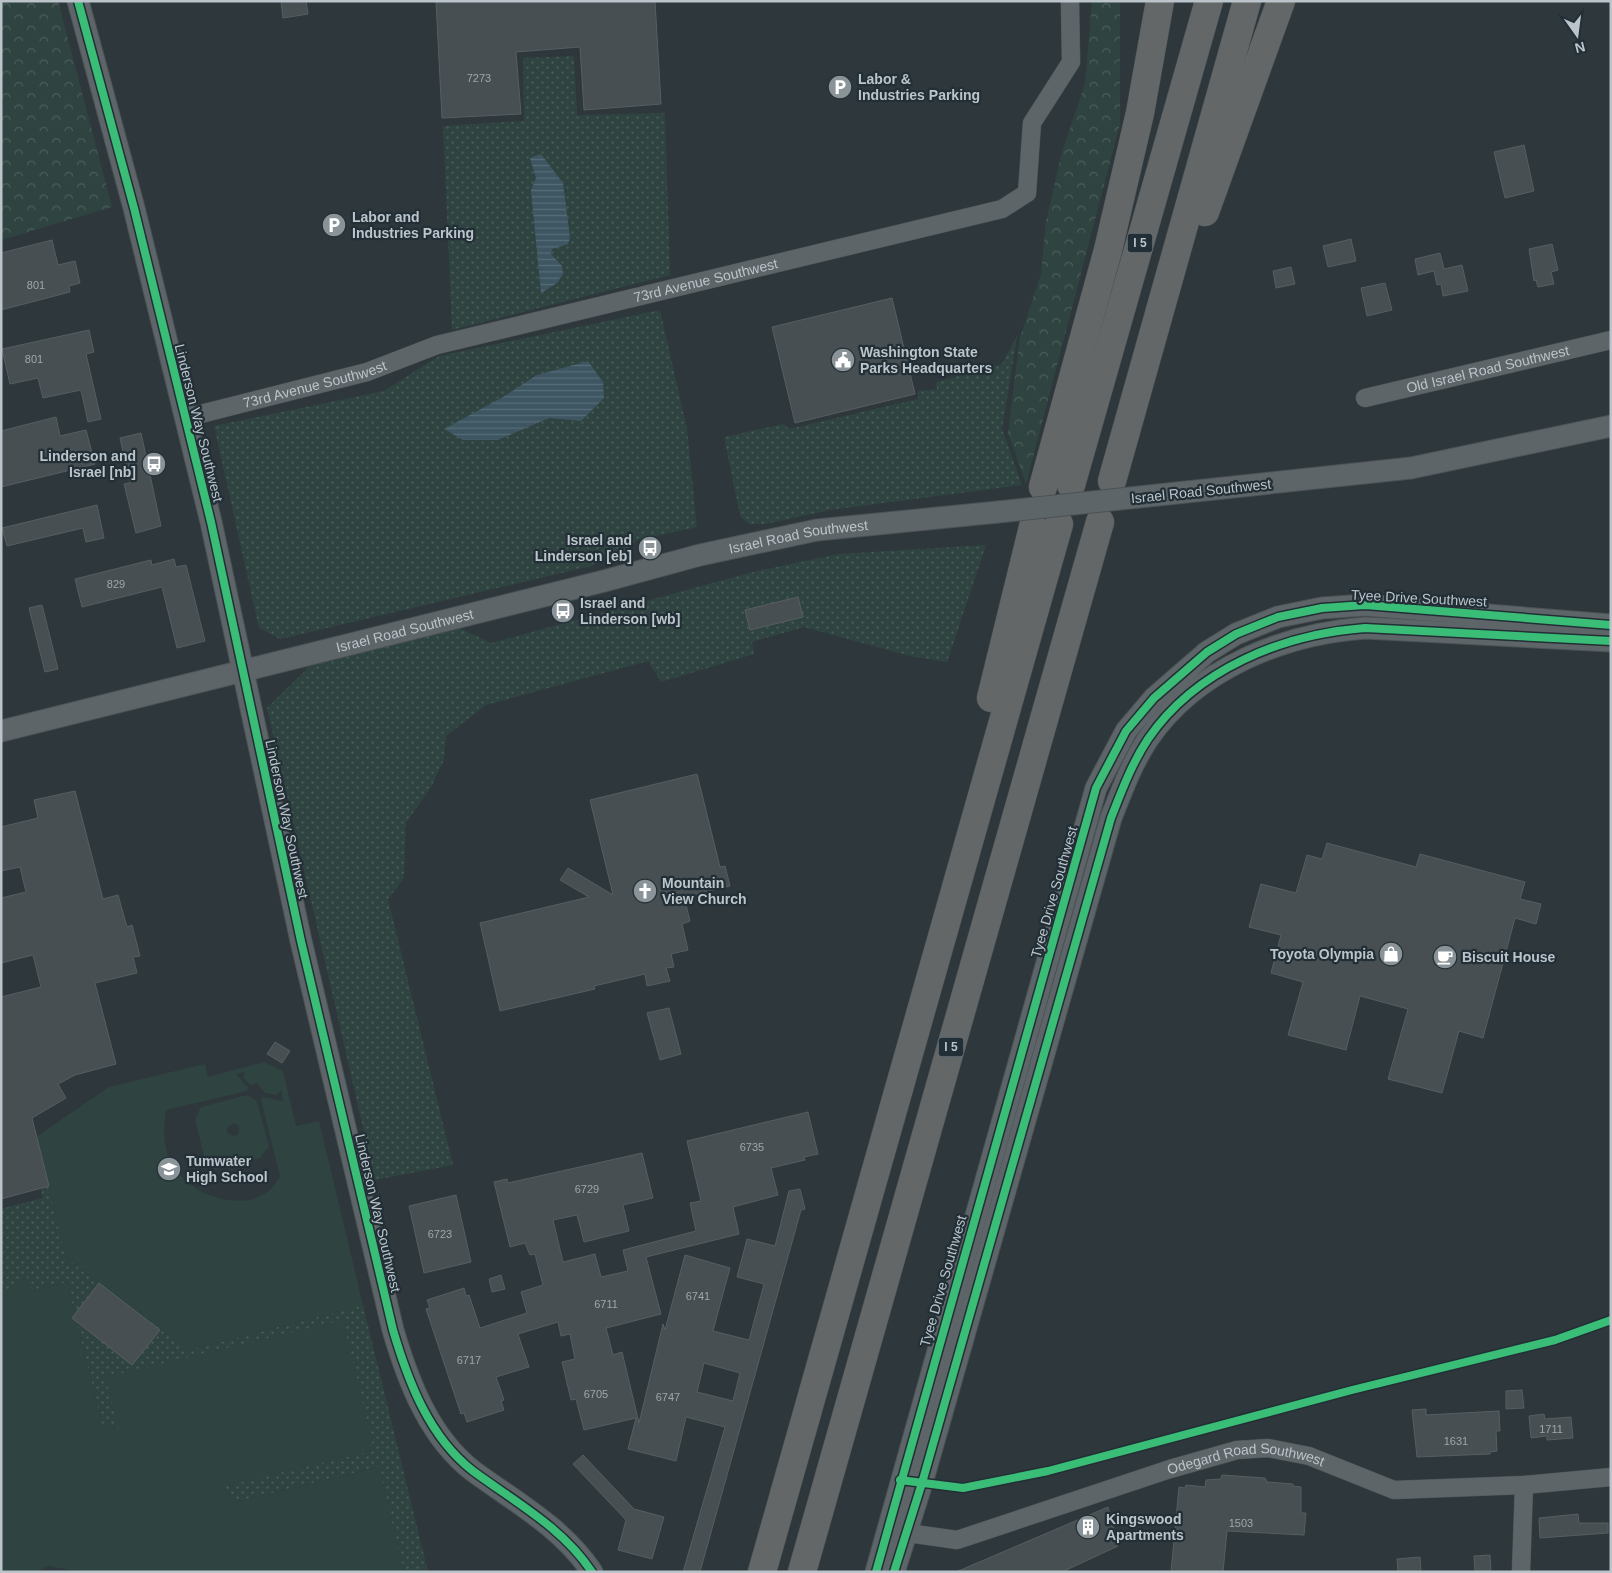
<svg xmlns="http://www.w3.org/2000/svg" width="1612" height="1573" font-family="Helvetica,sans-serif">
<defs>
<pattern id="grass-dots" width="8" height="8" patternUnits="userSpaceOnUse" patternTransform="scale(1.25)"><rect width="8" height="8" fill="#2f4440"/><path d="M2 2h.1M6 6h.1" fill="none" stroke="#4b5d5a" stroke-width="1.8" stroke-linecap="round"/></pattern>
<pattern id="forest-crowns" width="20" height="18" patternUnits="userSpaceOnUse" patternTransform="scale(1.25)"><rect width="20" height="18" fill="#2f4440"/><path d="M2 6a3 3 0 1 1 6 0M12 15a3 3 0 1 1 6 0" fill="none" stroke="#4b5d5a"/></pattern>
<pattern id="water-rules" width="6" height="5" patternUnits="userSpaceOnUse" patternTransform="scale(1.25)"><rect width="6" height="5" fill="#3d5662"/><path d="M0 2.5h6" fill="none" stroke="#576d77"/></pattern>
</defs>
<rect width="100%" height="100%" fill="#2e373b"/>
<g fill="url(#grass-dots)">
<polygon points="574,56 577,115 665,113 670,275 452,330 443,126 524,121 523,58"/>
<polygon points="660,310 687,429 697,527 637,540 623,554 591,566 280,639 259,628 214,426 384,391 439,356"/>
<polygon points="1017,336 1002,429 1022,485 830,510 765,524 749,524 740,516 724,437 784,424 789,429 918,399 918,391 937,389 936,382 1002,364"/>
<polygon points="986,545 947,662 910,656 804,627 752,642 754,654 661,682 648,661 486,705 446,736 444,760 431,787 406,823 404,878 388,899 453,1165 375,1180 267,708 310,666 457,627 491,643 753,572 839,554"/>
<polygon points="49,1186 66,1258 189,1350 363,1305 428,1572 404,1572 378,1467 236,1502 222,1486 374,1450 106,1377 119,1428 102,1425 67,1282 1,1298 1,1209 43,1198 41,1189"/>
</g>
<g fill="url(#forest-crowns)">
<polygon points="1,1 58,1 112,207 1,240"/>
<polygon points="1092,1 1120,1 1120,124 1026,484 1008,433 1020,337 1041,274 1046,221 1062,152 1085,84"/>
</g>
<g fill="#2f4440" fill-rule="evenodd">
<path d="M264,1062L283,1071L296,1126L319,1121L363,1305L189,1350L66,1258L36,1137L109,1087L205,1064L208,1077ZM245,1072L243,1077L250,1085L257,1083L265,1093L277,1095L281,1090L283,1101L262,1097L261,1100L280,1176C259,1220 190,1199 171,1163C163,1146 163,1128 166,1110L247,1091L248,1088L236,1074Z"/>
<path d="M247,1095L257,1101L269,1147L260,1158L215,1169L206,1164L195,1119L201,1107ZM234,1123L239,1126L238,1135L232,1136L227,1132V1128Z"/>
<polygon points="27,1277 34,1290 67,1282 102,1425 118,1428 106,1377 343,1320 374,1450 222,1487 236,1502 379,1467 404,1572 82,1572 49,1566 36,1572 1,1572 1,1293"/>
</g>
<g fill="url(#water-rules)">
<polygon points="541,154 563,183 570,238 568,244 552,249 551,254 562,266 563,274 557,283 541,293 531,190 536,178 530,158"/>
<polygon points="588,361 603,382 604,398 581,421 549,418 498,440 463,440 444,429 503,397 537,375"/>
</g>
<g fill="#474f52" stroke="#575e62" fill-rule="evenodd">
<polygon points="281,1 306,1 308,14 283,18"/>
<polygon points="436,1 655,1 661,104 584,110 580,47 516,52 521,114 442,118"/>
<polygon points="1524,145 1534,191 1505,198 1494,152"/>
<polygon points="1351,239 1356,261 1328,267 1323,246"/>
<polygon points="52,240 58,265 75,261 80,283 69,286 70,292 1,310 1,253"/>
<polygon points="1552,244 1558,270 1551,272 1554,284 1538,287 1536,280 1534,281 1529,249"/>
<polygon points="1440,253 1444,269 1462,265 1468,291 1443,296 1441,284 1437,285 1434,271 1418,275 1415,259"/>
<polygon points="1291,267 1295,284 1276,288 1273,271"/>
<polygon points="1385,283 1392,310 1367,316 1361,288"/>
<polygon points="892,298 915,394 795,423 772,327"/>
<polygon points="89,330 94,352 86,354 101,419 88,422 81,390 43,398 38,378 10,384 2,349"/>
<polygon points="56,417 60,436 86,430 95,464 1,487 1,431"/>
<polygon points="141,433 161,526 136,533 124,484 130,483 120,438"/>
<polygon points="97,505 104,538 86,542 83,528 7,546 2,528"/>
<polygon points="174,559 176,567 186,565 205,641 177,648 162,587 82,607 75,579 151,560 152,565"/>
<polygon points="798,597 803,617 750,630 745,610"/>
<polygon points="42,605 58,669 45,672 29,608"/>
<polygon points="697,774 720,867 725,866 730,886 684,897 690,921 682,924 688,950 671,954 674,967 666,968 670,981 647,986 645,974 594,986 595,989 500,1011 480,923 589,897 560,880 568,868 613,895 590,800"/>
<polygon points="75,791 103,899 118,895 127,927 132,925 140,956 133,957 137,973 95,983 116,1064 75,1075 58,1084 66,1098 32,1118 49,1186 1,1199 1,997 41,987 33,955 1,963 1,898 26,892 20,867 1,871 1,827 38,818 34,800"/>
<polygon points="1327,843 1416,867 1420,854 1525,882 1520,899 1541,904 1536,924 1515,918 1483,1038 1459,1031 1442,1093 1388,1079 1408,1009 1360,996 1346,1050 1288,1035 1303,982 1271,973 1281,935 1249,927 1261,884 1296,893 1307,855 1322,859"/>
<polygon points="669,1008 681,1054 660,1060 647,1013"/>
<polygon points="275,1042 290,1051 282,1063 267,1054"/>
<path d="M808,1112L818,1154L804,1157L805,1160L771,1168L778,1195L733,1207L739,1234L646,1257L661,1314L606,1328L613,1355L622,1352L639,1423L663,1324L665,1330L685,1255L730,1268L713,1331L749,1340L764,1284L737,1277L747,1239L775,1246L789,1191L800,1189L805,1209L801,1210L700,1572H683L725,1427L686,1417L676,1461L628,1449L636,1418L584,1430L576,1399L571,1400L562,1362L575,1359L570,1334L561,1336L558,1322L518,1334L529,1367L496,1377L504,1400L501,1401L504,1410L467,1422L464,1413L461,1414L426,1309L430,1308L427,1300L464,1288L466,1296L469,1295L480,1328L527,1313L521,1292L543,1285L535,1254L530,1255L525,1243L510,1247L494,1182L507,1179L508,1183L642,1153L653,1198L623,1205L629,1231L584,1242L577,1215L553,1220L563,1262L595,1254L601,1277L628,1271L623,1250L696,1231L690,1203L701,1201L687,1141ZM704,1363L740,1373L733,1401L697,1392Z"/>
<polygon points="456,1195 471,1262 424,1273 409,1206"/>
<polygon points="501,1275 505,1289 492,1292 489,1279"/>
<polygon points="99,1283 160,1330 132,1365 72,1318"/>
<polygon points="1522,1390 1524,1408 1506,1409 1506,1391"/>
<polygon points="1426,1409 1426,1415 1499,1411 1500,1431 1496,1431 1497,1451 1490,1452 1490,1454 1417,1457 1412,1410"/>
<polygon points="1544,1414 1545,1419 1571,1417 1573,1438 1547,1440 1547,1436 1531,1438 1529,1416"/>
<polygon points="583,1455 634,1509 664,1517 652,1559 618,1550 626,1520 573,1464"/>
<polygon points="1222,1475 1265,1478 1267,1482 1293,1484 1293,1486 1301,1487 1301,1513 1306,1513 1304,1535 1227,1531 1223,1572 1171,1572 1179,1487 1185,1488 1186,1485 1205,1487 1206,1480 1221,1479"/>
<polygon points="1108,1507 1118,1546 1062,1572 956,1572"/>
<polygon points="1578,1514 1579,1523 1608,1523 1608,1533 1540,1538 1539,1518"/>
<polygon points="1490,1555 1491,1572 1475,1572 1474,1556"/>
<polygon points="1420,1557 1421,1572 1398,1572 1397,1559"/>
</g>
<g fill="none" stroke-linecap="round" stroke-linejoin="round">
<g stroke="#4c5256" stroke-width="19">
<g id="minor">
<path id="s1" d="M1365,398L1611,340"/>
<path id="s2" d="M185,418L367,372L437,345L1002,209L1027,193L1032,123L1071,62L1070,1"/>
<path id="s3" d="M894,1531L957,1540L1170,1469L1237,1450L1268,1448L1309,1456L1394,1490L1524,1485L1611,1477"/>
<polyline points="1521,1572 1524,1485"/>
</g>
</g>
<g stroke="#4c5256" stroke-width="23">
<g id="tertiary">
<path d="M78,1L134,208L211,522L301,941L393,1330C408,1381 429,1437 473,1471C515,1502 562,1527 592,1572"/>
<polyline points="1158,495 1411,468 1611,426"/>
<path id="s4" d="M1,731L604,581L700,555L817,530L998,512"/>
<polyline points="876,1572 1096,788 1126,731 1154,698 1207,652 1236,634 1278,617 1322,608 1365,605 1611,625"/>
<path d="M894,1572L922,1483L1111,818C1122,790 1132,763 1148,739C1196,669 1283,634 1365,628L1611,641"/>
</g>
</g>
<g stroke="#4b5357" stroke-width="29">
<g id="motorway">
<polyline points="1205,212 1281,1"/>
<polyline points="1112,481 1247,1"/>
<polyline points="1071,485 1209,1"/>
<polyline points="1043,487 1108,250 1140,113 1160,1"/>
<polyline points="991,698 1033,527"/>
<polyline points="762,1572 1059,524"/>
<polyline points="802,1572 1100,522"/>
</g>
</g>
<use href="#minor" stroke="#5e6568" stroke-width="18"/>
<use href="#tertiary" stroke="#5e6568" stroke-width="21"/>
<use href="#motorway" stroke="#636768" stroke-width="28"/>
<g stroke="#4c5256" stroke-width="23" stroke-linecap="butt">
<polyline id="tertiary-bridge" points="998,512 1158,495"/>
</g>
<use href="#tertiary-bridge" stroke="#5e6568" stroke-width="21"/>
<g stroke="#222f36" stroke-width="11">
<g id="cycleway">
<path d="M78,1L134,208L211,522L301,941L393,1330C408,1381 429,1437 473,1471C515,1502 562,1527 592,1572"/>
<polyline points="900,1480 963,1488 1048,1471 1352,1390 1555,1340 1611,1320"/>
<polyline points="876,1572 1096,788 1126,731 1154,698 1207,652 1236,634 1278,617 1322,608 1365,605 1611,625"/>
<path d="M894,1572L922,1483L1111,818C1122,790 1132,763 1148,739C1196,669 1283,634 1365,628L1611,641"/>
</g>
</g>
<use href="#cycleway" stroke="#3abd76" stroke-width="8"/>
</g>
<defs>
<g id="parking-disc" transform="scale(1.25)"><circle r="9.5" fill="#899398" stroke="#222f36"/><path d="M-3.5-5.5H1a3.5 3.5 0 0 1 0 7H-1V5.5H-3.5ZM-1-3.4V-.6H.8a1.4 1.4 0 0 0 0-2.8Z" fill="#fff"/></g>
<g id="civic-disc" transform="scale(1.25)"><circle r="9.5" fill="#899398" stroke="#222f36"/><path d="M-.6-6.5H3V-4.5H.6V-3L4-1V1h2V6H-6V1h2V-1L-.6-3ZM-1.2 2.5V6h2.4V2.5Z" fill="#fff"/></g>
<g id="bus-disc" transform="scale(1.25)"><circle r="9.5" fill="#899398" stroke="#222f36"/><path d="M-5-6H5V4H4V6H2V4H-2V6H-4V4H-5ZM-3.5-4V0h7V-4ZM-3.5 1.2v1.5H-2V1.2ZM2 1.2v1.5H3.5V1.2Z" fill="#fff"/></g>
<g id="church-disc" transform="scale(1.25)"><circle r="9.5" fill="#899398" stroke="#222f36"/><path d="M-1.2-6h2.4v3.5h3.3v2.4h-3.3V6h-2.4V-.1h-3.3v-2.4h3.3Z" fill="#fff"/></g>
<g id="shop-disc" transform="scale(1.25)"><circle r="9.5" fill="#899398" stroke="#222f36"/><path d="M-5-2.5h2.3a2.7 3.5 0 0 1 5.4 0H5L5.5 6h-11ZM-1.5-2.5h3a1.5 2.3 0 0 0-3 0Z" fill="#fff"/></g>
<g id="cafe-disc" transform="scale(1.25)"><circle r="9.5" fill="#899398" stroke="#222f36"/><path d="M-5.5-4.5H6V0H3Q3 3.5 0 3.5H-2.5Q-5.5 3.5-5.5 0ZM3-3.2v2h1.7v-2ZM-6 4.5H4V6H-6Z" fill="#fff"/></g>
<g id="school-disc" transform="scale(1.25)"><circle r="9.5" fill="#899398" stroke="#222f36"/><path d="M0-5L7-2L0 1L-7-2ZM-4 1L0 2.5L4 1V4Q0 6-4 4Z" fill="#fff"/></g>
<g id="building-disc" transform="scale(1.25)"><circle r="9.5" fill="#899398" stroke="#222f36"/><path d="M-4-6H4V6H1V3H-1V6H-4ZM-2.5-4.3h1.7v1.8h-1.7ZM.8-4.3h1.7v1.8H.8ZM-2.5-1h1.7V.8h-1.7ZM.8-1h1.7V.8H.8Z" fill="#fff"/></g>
</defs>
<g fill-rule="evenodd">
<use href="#parking-disc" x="840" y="87"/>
<use href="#parking-disc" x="334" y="225"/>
<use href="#civic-disc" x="843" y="360"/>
<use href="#bus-disc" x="154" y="464"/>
<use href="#bus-disc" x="650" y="548"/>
<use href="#bus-disc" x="563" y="611"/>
<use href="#church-disc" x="645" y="891"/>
<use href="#shop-disc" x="1391" y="954"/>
<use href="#cafe-disc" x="1445" y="957"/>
<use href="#school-disc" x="169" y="1169"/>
<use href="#building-disc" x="1088" y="1527"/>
</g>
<g text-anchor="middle" stroke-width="4.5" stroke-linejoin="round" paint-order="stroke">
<g font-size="11" fill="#9da7ac">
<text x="479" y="82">7273</text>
<text x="36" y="289">801</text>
<text x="34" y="363">801</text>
<text x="116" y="588">829</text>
<text x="752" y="1151">6735</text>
<text x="587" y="1193">6729</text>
<text x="440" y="1238">6723</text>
<text x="698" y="1300">6741</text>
<text x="606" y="1308">6711</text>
<text x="469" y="1364">6717</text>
<text x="596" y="1398">6705</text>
<text x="668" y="1401">6747</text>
<text x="1551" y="1433">1711</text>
<text x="1456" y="1445">1631</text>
<text x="1241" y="1527">1503</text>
</g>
<g fill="#222f36" stroke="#8c979e" stroke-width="1">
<rect x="1127.5" y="233.5" width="25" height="19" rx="4"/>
<rect x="938.5" y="1037.5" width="25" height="19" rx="4"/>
</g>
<g font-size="12" font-weight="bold" fill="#bac4ca">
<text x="1140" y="247">I 5</text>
<text x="951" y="1051">I 5</text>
</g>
<g font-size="14" font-weight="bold" fill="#bac4ca" stroke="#222f36" text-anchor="start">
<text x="858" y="84">Labor &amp;<tspan x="858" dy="16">Industries Parking</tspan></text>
<text x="352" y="222">Labor and<tspan x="352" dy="16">Industries Parking</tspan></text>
<text x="860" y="357">Washington State<tspan x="860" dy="16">Parks Headquarters</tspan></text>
<text x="136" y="461" text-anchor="end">Linderson and<tspan x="136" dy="16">Israel [nb]</tspan></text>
<text x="632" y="545" text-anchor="end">Israel and<tspan x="632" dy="16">Linderson [eb]</tspan></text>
<text x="580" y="608">Israel and<tspan x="580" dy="16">Linderson [wb]</tspan></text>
<text x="662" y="888">Mountain<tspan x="662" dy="16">View Church</tspan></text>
<text x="1374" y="959" text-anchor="end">Toyota Olympia</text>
<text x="1462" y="962">Biscuit House</text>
<text x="186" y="1166">Tumwater<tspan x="186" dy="16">High School</tspan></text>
<text x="1106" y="1524">Kingswood<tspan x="1106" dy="16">Apartments</tspan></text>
</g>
<g font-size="14" fill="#bac4ca" stroke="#222f36">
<text dy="5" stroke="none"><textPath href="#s2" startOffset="539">73rd Avenue Southwest</textPath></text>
<text dy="5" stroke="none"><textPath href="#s1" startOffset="126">Old Israel Road Southwest</textPath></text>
<text dy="5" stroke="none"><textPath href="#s2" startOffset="134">73rd Avenue Southwest</textPath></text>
<text transform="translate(199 423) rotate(76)" y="5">Linderson Way Southwest</text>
<text transform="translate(1201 491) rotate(-6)" y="5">Israel Road Southwest</text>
<text dy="5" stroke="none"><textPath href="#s4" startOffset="821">Israel Road Southwest</textPath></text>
<text transform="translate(1419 598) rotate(3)" y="5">Tyee Drive Southwest</text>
<text dy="5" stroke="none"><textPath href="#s4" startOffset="416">Israel Road Southwest</textPath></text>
<text transform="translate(287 819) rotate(78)" y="5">Linderson Way Southwest</text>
<text transform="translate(1054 892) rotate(-74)" y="5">Tyee Drive Southwest</text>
<text transform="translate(378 1213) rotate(77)" y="5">Linderson Way Southwest</text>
<text transform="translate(943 1281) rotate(-74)" y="5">Tyee Drive Southwest</text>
<text dy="5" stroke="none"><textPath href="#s3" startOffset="366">Odegard Road Southwest</textPath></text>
</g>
</g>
<rect width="1612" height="1573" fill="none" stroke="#bac4ca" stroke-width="5"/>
<g transform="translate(1577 35) rotate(166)" stroke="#222f36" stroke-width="4" paint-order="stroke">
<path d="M0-4L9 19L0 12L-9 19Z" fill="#bac4ca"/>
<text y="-8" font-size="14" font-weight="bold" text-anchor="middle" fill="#bac4ca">N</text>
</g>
</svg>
